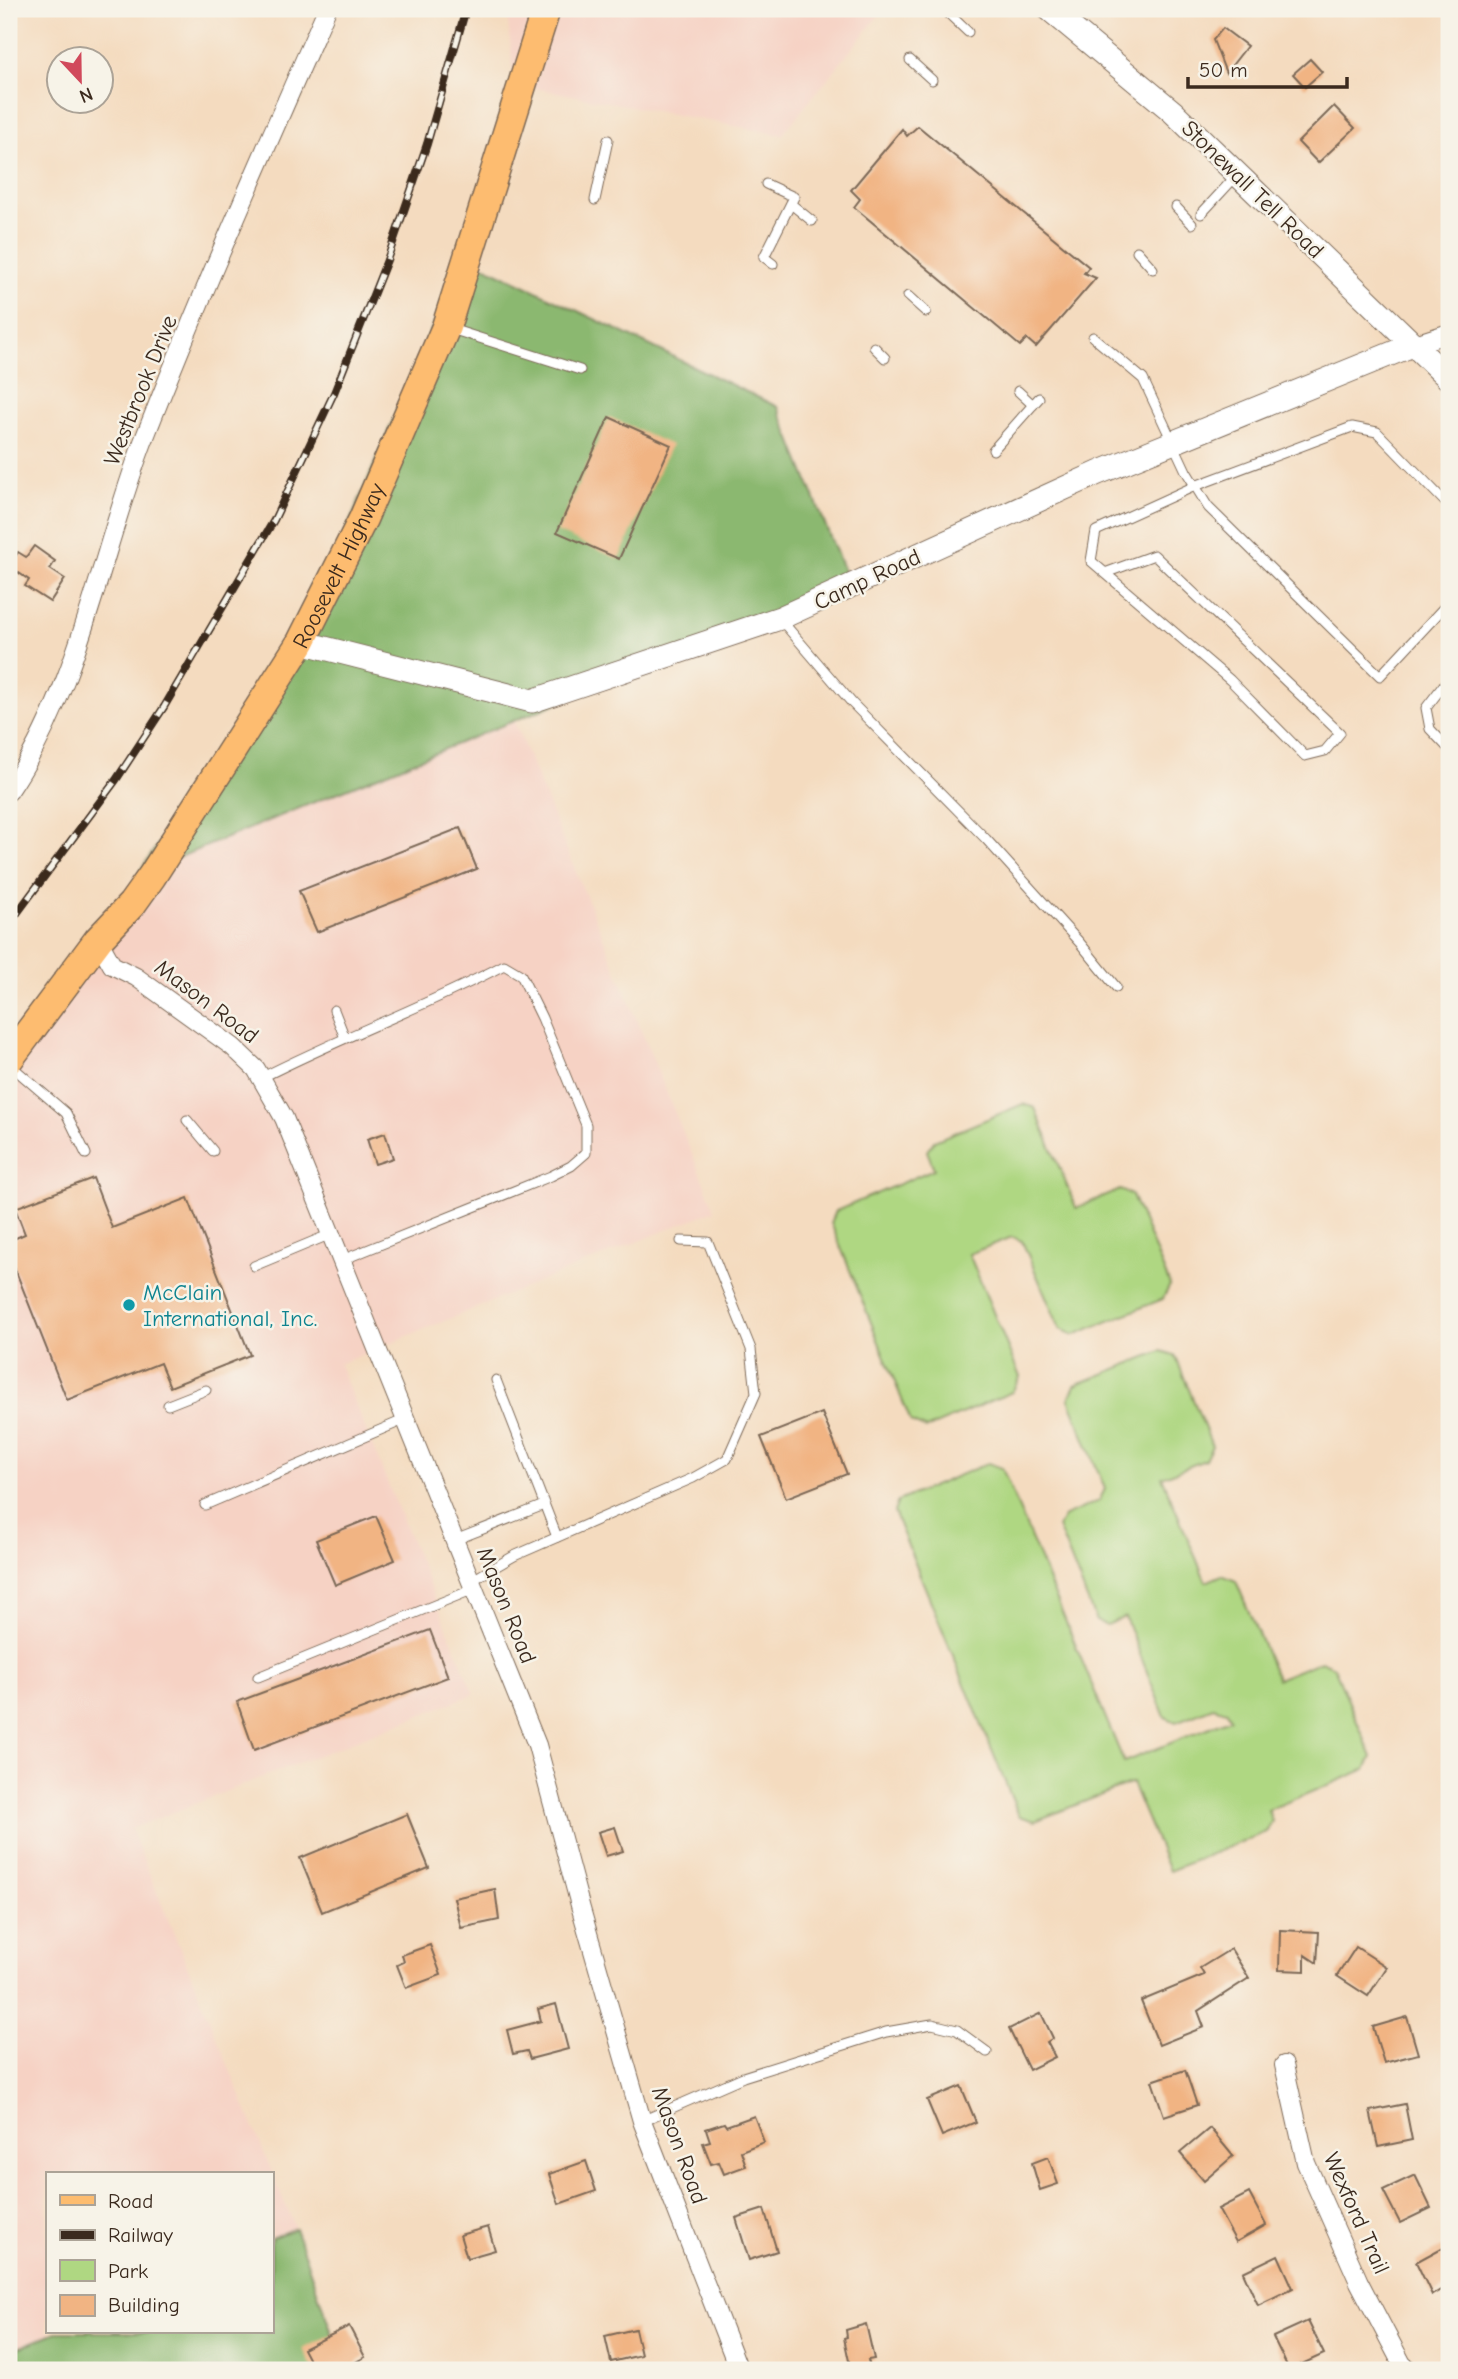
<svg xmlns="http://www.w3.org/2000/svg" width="1458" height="2379" font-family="'Comic Neue',sans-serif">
<rect width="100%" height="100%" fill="#f7f3e8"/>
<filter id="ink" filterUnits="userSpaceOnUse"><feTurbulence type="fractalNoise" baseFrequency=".0143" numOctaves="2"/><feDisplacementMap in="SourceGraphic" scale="14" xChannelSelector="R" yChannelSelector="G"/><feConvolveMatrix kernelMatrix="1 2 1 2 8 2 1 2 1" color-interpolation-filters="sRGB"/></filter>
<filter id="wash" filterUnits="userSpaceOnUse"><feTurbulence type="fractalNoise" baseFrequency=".00686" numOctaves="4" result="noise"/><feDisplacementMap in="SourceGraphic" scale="28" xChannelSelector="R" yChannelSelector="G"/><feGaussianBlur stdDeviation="1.57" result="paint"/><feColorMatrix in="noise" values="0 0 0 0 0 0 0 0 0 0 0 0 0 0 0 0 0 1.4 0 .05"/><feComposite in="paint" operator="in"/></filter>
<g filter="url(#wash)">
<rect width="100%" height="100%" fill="#f4dbbf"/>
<g fill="#f6d2c4">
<polygon points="507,9 884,9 782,135 514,84"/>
<polygon points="514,721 715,1210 339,1364 474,1694 131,1829 295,2228 271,2238 271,2174 47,2174 47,2332 56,2332 9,2352 9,1056 138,874"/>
</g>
<g fill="#afd782" stroke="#758050" stroke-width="2">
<polygon points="1023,1104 1035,1108 1076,1208 1120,1190 1132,1195 1170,1285 1163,1299 1074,1335 1060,1329 1022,1241 1012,1237 969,1254 1020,1377 1012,1392 926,1429 911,1422 831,1223 836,1211 934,1169 927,1151 934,1141"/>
<polygon points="1161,1351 1175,1355 1212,1446 1205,1460 1162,1477 1206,1582 1222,1575 1236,1581 1277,1679 1321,1661 1334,1667 1372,1757 1366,1769 1268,1810 1272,1821 1266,1832 1169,1871 1132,1783 1035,1821 1019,1816 894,1512 898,1501 988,1463 1002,1468 1124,1762 1230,1719 1227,1711 1213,1707 1176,1722 1165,1717 1125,1617 1106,1625 1096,1621 1058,1527 1065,1516 1099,1501 1105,1489 1069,1399 1075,1385"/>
</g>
<g fill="#8bb870" stroke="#637147" stroke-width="2">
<polygon points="459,254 778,407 849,584 138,874 310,616 440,309"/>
<polygon points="295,2228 345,2370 9,2370 9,2352 56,2332 271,2332 271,2238"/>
</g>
<g id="blocks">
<g fill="#f1b483">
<polygon points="1223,28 1247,46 1226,73 1213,40"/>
<polygon points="1310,59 1322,72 1305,87 1293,74"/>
<polygon points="1334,106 1355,128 1318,163 1298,142"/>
<polygon points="918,126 1089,267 1084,273 1096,278 1036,347 1027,339 1020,346 854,207 860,199 851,190 902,129 907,136"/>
<polygon points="609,417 671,445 619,559 557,532"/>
<polygon points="34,546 55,561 50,569 65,579 50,602 25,586 29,580 9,566 18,552 26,557"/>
<polygon points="460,828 477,869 317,932 299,891"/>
<polygon points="385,1133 393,1158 375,1164 367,1139"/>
<polygon points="93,1178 112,1228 188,1198 250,1355 170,1387 160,1363 67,1400 9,1254 9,1241 25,1234 15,1208"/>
<polygon points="822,1413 847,1474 786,1498 761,1437"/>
<polygon points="376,1516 395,1560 335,1585 316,1540"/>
<polygon points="430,1630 448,1677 254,1750 237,1702"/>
<polygon points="407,1814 429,1868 322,1912 300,1858"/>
<polygon points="615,1827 623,1851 606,1856 598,1832"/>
<polygon points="495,1889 499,1920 461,1928 454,1898"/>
<polygon points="1280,1930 1319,1932 1317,1963 1305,1955 1305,1971 1279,1970"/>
<polygon points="430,1945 441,1975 406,1988 397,1965 404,1962 402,1955"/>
<polygon points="1356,1947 1387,1967 1368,1996 1337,1976"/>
<polygon points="1231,1949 1249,1978 1198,2011 1204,2027 1159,2045 1141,2001 1204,1975 1200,1968"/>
<polygon points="556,2004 568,2049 530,2059 527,2051 513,2054 507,2030 541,2021 538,2009"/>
<polygon points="1041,2013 1053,2038 1047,2042 1055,2057 1029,2070 1009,2029"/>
<polygon points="1407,2017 1418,2054 1384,2063 1373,2027"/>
<polygon points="1185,2070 1197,2105 1164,2116 1152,2081"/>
<polygon points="961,2086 976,2122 942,2136 927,2100"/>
<polygon points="1405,2104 1412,2140 1378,2147 1370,2111"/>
<polygon points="754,2116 764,2142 741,2151 746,2166 724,2174 719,2162 711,2164 703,2143 710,2141 706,2129 724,2123 726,2126"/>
<polygon points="1210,2128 1233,2156 1204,2181 1180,2153"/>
<polygon points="1048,2157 1058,2184 1040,2190 1032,2163"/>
<polygon points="586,2161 596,2191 559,2204 549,2174"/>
<polygon points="1415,2175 1431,2208 1400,2223 1383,2190"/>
<polygon points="1249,2193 1266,2225 1236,2242 1218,2209"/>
<polygon points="764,2209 777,2251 749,2260 736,2218"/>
<polygon points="488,2227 495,2250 467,2258 460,2235"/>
<polygon points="1449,2244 1449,2285 1432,2295 1416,2262"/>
<polygon points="1278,2255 1293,2288 1258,2305 1243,2272"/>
<polygon points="1308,2321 1324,2354 1289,2370 1273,2337"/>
<polygon points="866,2324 874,2359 868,2360 870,2367 851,2370 844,2338 847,2337 846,2330"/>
<polygon points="349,2326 365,2357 356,2362 360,2370 314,2370 303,2349"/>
<polygon points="635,2329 641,2355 611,2362 605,2336"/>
</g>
</g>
</g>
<g filter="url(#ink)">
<use href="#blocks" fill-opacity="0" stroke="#7c6856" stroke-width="2"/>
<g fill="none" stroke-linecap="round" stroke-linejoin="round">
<g stroke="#7c6856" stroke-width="11">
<g id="service">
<polyline points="949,14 968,32"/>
<polyline points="910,60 932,80"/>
<polyline points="766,184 794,197 764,257 773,264"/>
<polyline points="595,200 608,140"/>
<polyline points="791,204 812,221"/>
<polyline points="1176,207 1192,224"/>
<polyline points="1201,214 1237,175"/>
<polyline points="1137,251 1153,269"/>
<polyline points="908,296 926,312"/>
<polyline points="448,328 580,370"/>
<polyline points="1093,337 1143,379 1186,471 1208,507 1380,676 1449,602"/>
<polyline points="874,347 885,358"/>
<polyline points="1018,391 1033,405"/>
<polyline points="993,450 1039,398"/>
<polyline points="1105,573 1154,555 1340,733 1325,751 1305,756 1230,680 1091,561 1096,531 1195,486 1352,427 1377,432 1449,506"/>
<polyline points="781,620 852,703 986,839 1080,943 1116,987"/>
<polyline points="1449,678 1426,708 1430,729 1449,749"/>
<polyline points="334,1010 345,1038"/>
<polyline points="9,1064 66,1113 86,1154"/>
<path d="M261,1078C341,1037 425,1007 504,965L521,975L542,1018L586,1125V1153L571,1166L551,1176L342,1260"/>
<polyline points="187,1120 213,1151"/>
<polyline points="254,1266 331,1234"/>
<polyline points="496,1380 557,1537"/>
<polyline points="168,1405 206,1390"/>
<polyline points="205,1505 406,1419"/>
<polyline points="455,1540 544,1505"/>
<polyline points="471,1581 514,1556 693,1478 727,1459 756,1393 751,1349 708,1242 681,1241"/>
<polyline points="258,1677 474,1589"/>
<polyline points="642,2121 743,2077 886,2032 932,2024 957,2030 987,2052"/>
</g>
</g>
<g stroke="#7c6856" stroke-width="20">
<g id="minor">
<polyline points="1415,344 1449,333"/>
<path d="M9,791C78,690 100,556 143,442C200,296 264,152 327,9"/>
<polyline points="98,940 112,965 136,977 233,1047 256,1069 284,1118 537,1745 581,1909 642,2121 739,2370"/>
<polyline points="1284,2065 1306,2163 1359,2282 1402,2364 1409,2370"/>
</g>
</g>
<g stroke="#7c6856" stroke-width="25">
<g id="tertiary">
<polyline points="1049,9 1172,111 1449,379"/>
<polyline points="301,642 532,701 780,618 1098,473 1415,344"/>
</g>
</g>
<g stroke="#7c6856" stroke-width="31">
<g id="primary">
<path id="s1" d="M9,1059L98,940L132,904L152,876L301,642L363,519L446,327L546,9"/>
</g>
</g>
<use href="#service" stroke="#fff" stroke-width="9"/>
<use href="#minor" stroke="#fff" stroke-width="18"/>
<use href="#tertiary" stroke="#fff" stroke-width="23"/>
<use href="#primary" stroke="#fdbc6f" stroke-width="28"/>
<g stroke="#3b2a1e" stroke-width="8">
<polyline id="rail" points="9,924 116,780 164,707 274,520 334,393 387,260 427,144 466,9"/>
</g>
<use href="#rail" stroke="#f7f3e8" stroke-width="5" stroke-dasharray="16" stroke-linecap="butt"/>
</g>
</g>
<circle fill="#0f9aa8" stroke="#f7f3e8" stroke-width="2.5" cx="129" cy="1305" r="7"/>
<g text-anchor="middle" stroke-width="5" stroke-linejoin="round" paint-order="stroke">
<g font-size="23" fill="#3b2a1e" stroke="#f7f3e8">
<text transform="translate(1253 189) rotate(44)" y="8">Stonewall Tell Road</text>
<text transform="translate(140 390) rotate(-68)" y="8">Westbrook Drive</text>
<text dy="8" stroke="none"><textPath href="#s1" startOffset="595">Roosevelt Highway</textPath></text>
<text transform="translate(867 579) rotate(-25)" y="8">Camp Road</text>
<text transform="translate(207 1001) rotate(37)" y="8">Mason Road</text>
<text transform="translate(507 1605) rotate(68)" y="8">Mason Road</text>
<text transform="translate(680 2145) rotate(70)" y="8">Mason Road</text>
<text transform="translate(1357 2213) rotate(66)" y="8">Wexford Trail</text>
</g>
<g font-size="23" fill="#0d838f" stroke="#f7f3e8" text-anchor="start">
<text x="143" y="1300">McClain<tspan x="143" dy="26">International, Inc.</tspan></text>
</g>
</g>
<rect width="1458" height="2379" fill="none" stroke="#f7f3e8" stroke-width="35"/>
<rect x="46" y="2172" width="228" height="161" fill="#f7f3e8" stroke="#aca397" stroke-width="2"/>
<rect x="60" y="2195" width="35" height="10" fill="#fdbc6f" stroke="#aca397" stroke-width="2"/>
<text x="108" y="2208" font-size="21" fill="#3b2a1e">Road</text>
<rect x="60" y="2230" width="35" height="10" fill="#3b2a1e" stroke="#aca397" stroke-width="2"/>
<text x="108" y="2242" font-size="21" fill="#3b2a1e">Railway</text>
<rect x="60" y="2260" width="35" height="21" fill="#afd782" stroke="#aca397" stroke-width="2"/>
<text x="108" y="2278" font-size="21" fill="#3b2a1e">Park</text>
<rect x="60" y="2295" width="35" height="21" fill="#f1b483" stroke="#aca397" stroke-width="2"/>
<text x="108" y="2312" font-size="21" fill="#3b2a1e">Building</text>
<g transform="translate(80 80) rotate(158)"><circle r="33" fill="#f7f3e8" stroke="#aca397" stroke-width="2"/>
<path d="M0-5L12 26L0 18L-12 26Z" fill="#d1495b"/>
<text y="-10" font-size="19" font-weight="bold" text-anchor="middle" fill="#3b2a1e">N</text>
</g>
<path d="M1188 77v10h159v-10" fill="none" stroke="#3b2a1e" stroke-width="3.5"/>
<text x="1199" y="77" font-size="21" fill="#3b2a1e" stroke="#f7f3e8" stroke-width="5" paint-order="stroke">50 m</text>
</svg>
